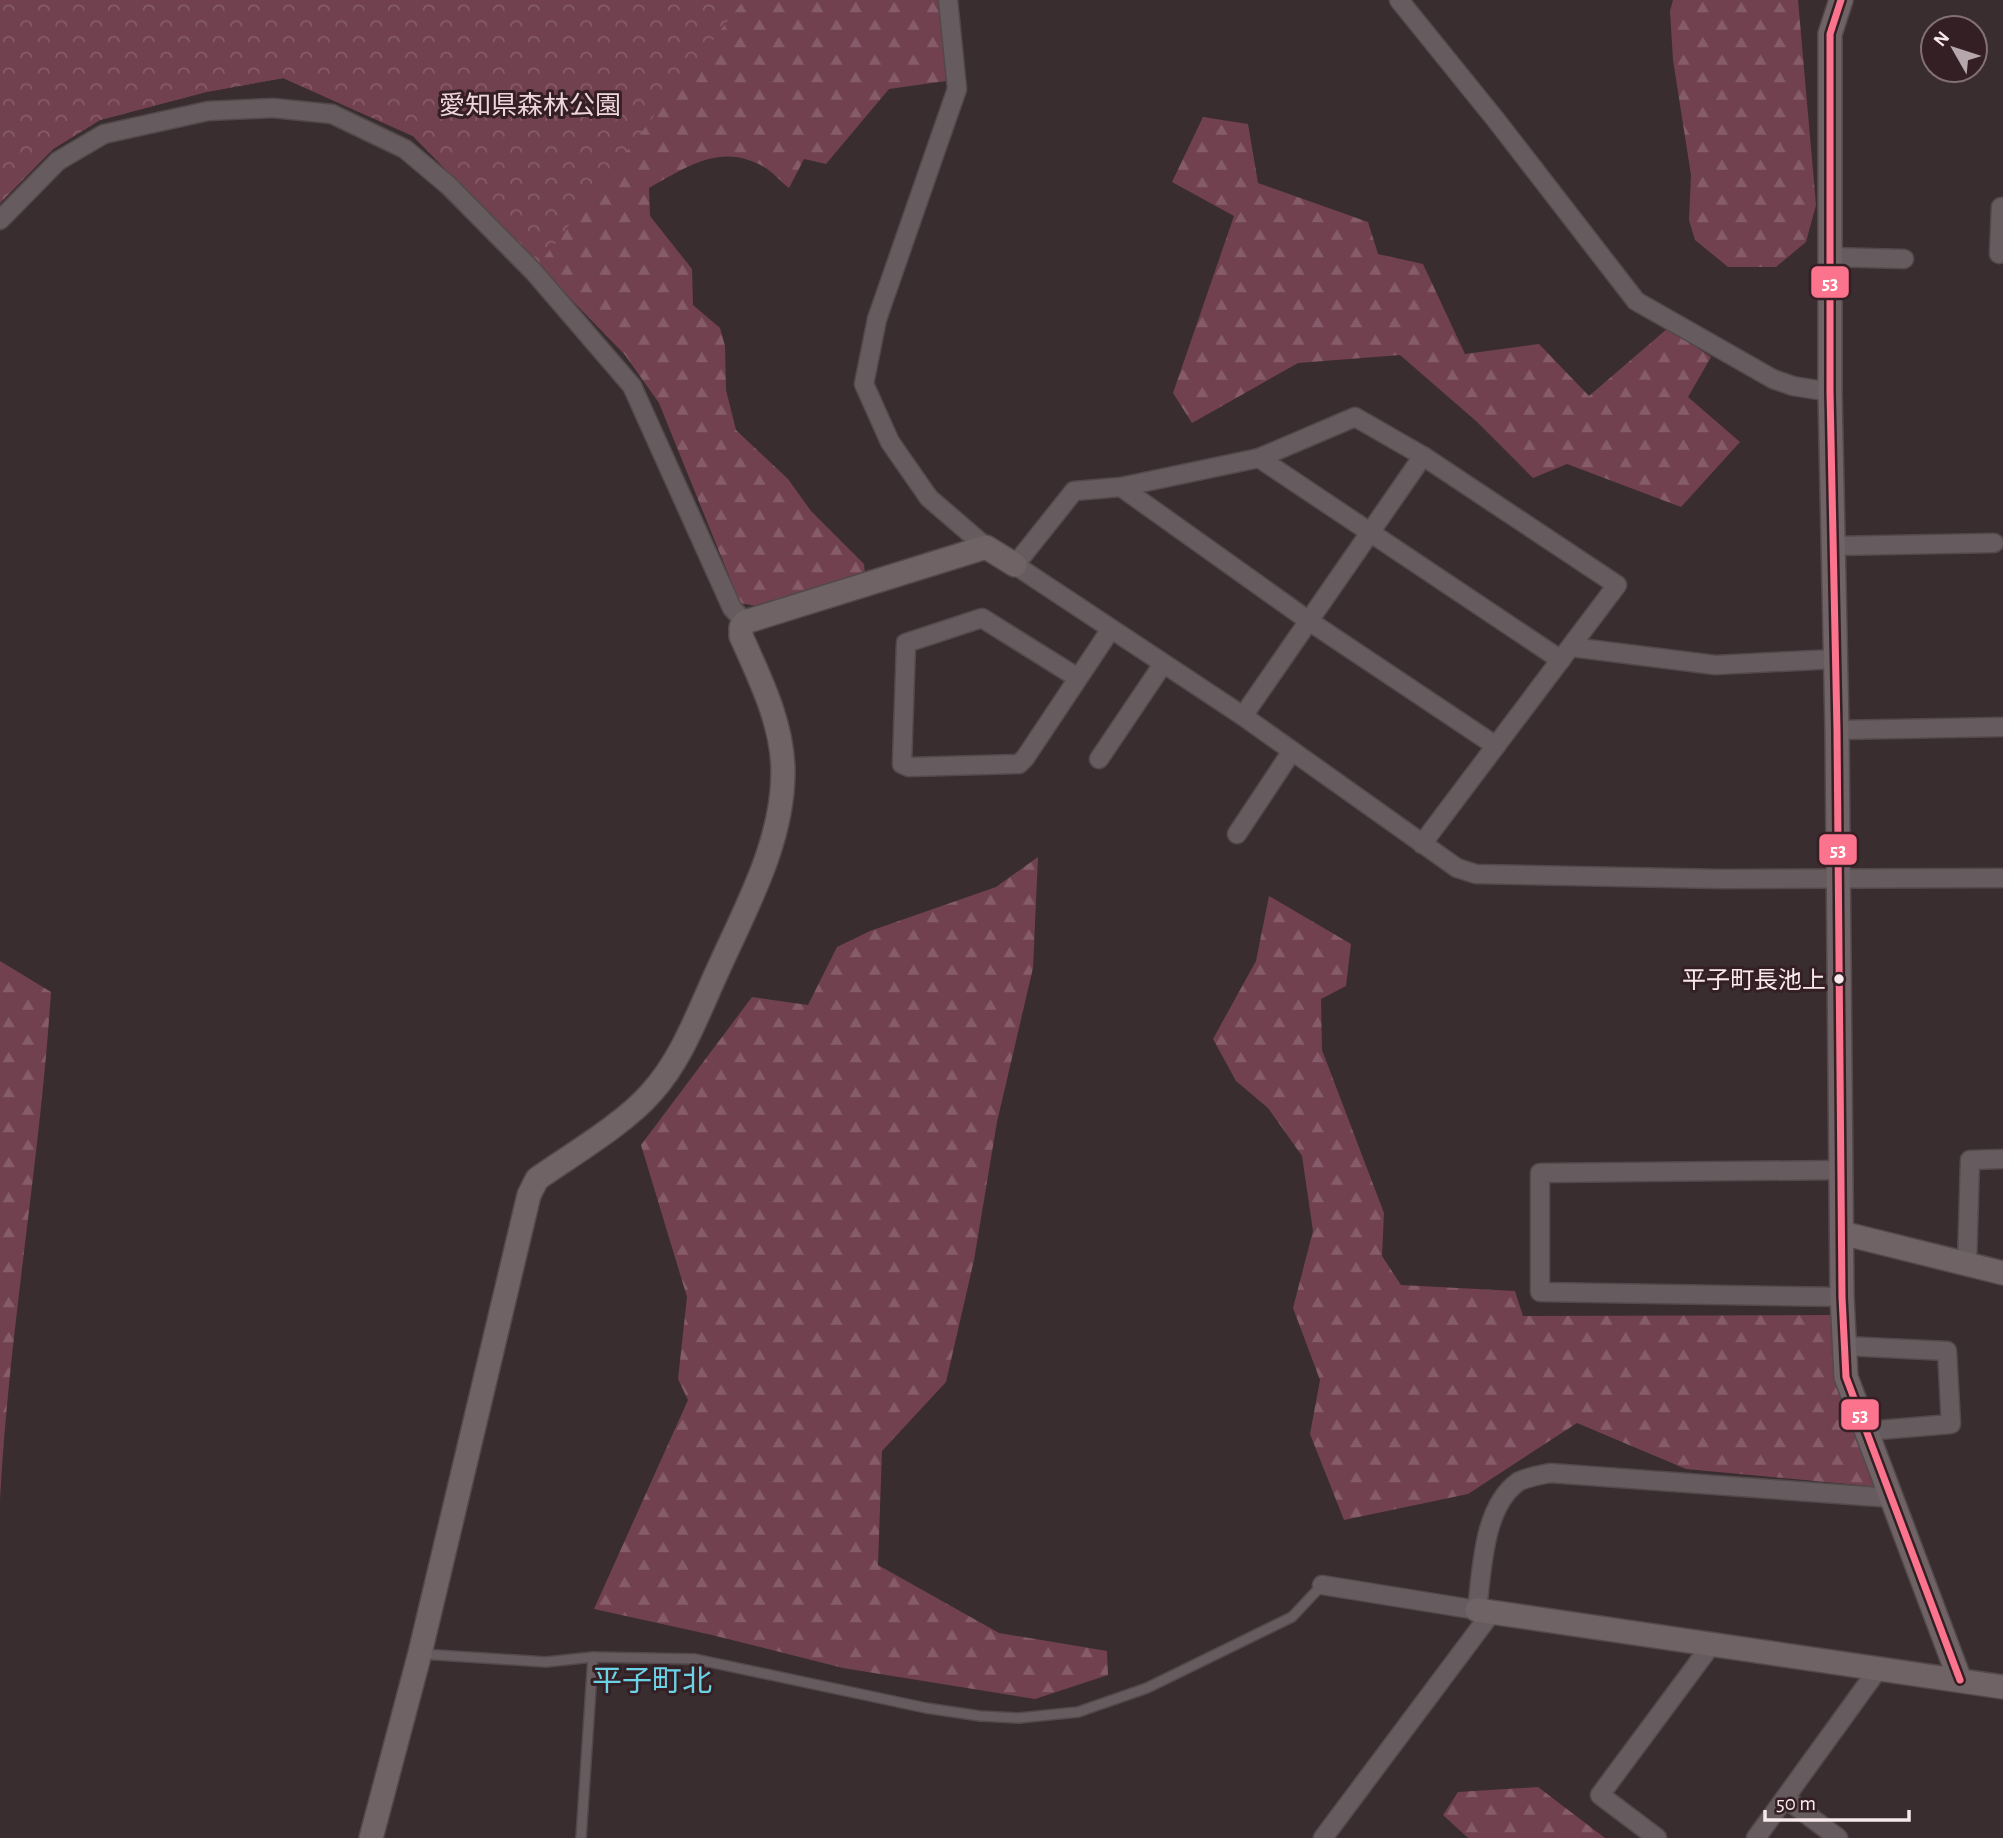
<svg xmlns="http://www.w3.org/2000/svg" width="2003" height="1838" font-family="'Alegreya Sans','Noto Sans JP',sans-serif">
<defs>
<pattern id="forest-firs" width="22" height="20" patternUnits="userSpaceOnUse" patternTransform="scale(1.75)"><rect width="22" height="20" fill="#714150"/><path d="M5 1l3.5 6h-7zM16 11l3.5 6h-7z" fill="#865c6a"/></pattern>
<pattern id="park-crowns" width="20" height="18" patternUnits="userSpaceOnUse" patternTransform="scale(1.75)"><rect width="20" height="18" fill="#714150"/><path d="M2 6a3 3 0 1 1 6 0M12 15a3 3 0 1 1 6 0" fill="none" stroke="#865c6a"/></pattern>
</defs>
<rect width="100%" height="100%" fill="#392d30"/>
<g fill="url(#forest-firs)">
<path d="M0,0H940L946,81L889,89L826,164L804,159L789,188C781,182 773,172 764,167C721,142 687,167 649,188L650,216L692,269L693,305L720,328L725,346L726,390L736,430L788,479L811,511L864,564L865,574L756,606L740,603L659,403L625,355L413,136L283,78L206,92L100,120L53,149L0,203Z"/>
<polygon points="1673,0 1798,0 1816,205 1806,242 1776,267 1728,267 1695,240 1689,220 1691,175 1673,60 1670,11"/>
<polygon points="1203,117 1248,124 1258,183 1368,222 1378,254 1423,264 1465,354 1539,344 1589,396 1668,328 1711,357 1688,397 1740,442 1681,507 1567,464 1533,478 1476,421 1400,355 1298,363 1192,423 1173,393 1234,216 1172,182"/>
<polygon points="1038,857 1033,968 997,1122 974,1260 946,1382 882,1451 878,1565 999,1633 1107,1651 1108,1675 1035,1699 843,1668 712,1635 594,1609 688,1400 678,1379 687,1297 641,1145 752,997 808,1005 837,947 870,931 996,887"/>
<polygon points="1269,896 1351,944 1346,986 1321,999 1322,1050 1384,1213 1382,1256 1401,1285 1515,1291 1523,1316 1831,1315 1835,1378 1879,1487 1686,1469 1577,1423 1468,1494 1344,1520 1310,1434 1320,1380 1293,1308 1313,1231 1302,1156 1268,1108 1236,1081 1213,1039 1256,961"/>
<path d="M0,961L51,992C40,1162 9,1330 0,1500Z"/>
<polygon points="1538,1787 1605,1838 1468,1838 1443,1815 1458,1792"/>
</g>
<polygon fill="url(#park-crowns)" points="0,0 744,0 539,264 413,136 283,78 206,92 100,120 53,149 0,203"/>
<g fill="none" stroke-linecap="round" stroke-linejoin="round">
<g stroke="#53494b" stroke-width="12">
<g id="lane">
<polyline points="422,1654 546,1662 593,1657 695,1659 926,1708 980,1716 1019,1718 1078,1712 1147,1688 1292,1617 1322,1585"/>
<polyline points="581,1838 593,1657"/>
</g>
</g>
<g stroke="#53494b" stroke-width="21">
<g id="street">
<polyline points="948,0 957,89 877,319 864,384 890,442 929,498 986,547"/>
<polyline points="1399,0 1496,120 1636,301 1773,379 1793,386 1830,392"/>
<polyline points="0,220 58,161 104,134 208,111 273,108 332,114 405,149 449,186 533,271 632,386 732,608 745,622"/>
<polyline points="1999,254 2001,207 2003,207"/>
<polyline points="1830,257 1904,259"/>
<polyline points="1259,458 1561,660"/>
<polyline points="1121,487 1309,621 1496,746"/>
<polyline points="1833,546 1994,543"/>
<polyline points="1571,647 1715,665 1836,659"/>
<polyline points="1078,678 982,618 906,643 902,764 909,767 1019,764 1025,758 1111,629"/>
<polyline points="1243,716 1423,456"/>
<polyline points="1837,730 2003,727"/>
<polyline points="1099,759 1163,664"/>
<polyline points="1237,834 1292,751"/>
<polyline points="1422,844 1617,585 1423,456 1355,417 1259,458 1121,487 1074,491 1015,565 1243,716 1457,868 1476,874 1722,879 2003,878"/>
<polyline points="1841,1170 1540,1173 1540,1292 1842,1297"/>
<polyline points="1967,1264 1970,1160 2003,1159"/>
<polyline points="1845,1346 1947,1351 1951,1424 1867,1431"/>
<path d="M1322,1585L1477,1610C1482,1570 1483,1507 1518,1482C1526,1477 1541,1475 1550,1473L1893,1498"/>
<polyline points="1785,1798 1838,1838"/>
<polyline points="1323,1838 1492,1612"/>
<polyline points="1657,1838 1600,1795 1712,1644"/>
<polyline points="1756,1838 1879,1668"/>
</g>
</g>
<g stroke="#53494b" stroke-width="26">
<g id="secondary">
<polyline points="1841,0 1830,34 1830,392 1837,730 1842,1297 1846,1377 1960,1680"/>
<polyline points="1842,1233 2003,1273"/>
<polyline points="1477,1610 2003,1687"/>
<path d="M371,1838L420,1653L529,1195L537,1179C571,1155 624,1124 651,1093C682,1059 698,1013 717,972C745,909 783,843 783,772C783,724 760,679 741,636V627L745,622L986,547L1015,565"/>
</g>
</g>
<use href="#lane" stroke="#665c5f" stroke-width="9"/>
<use href="#street" stroke="#665c5f" stroke-width="18"/>
<use href="#secondary" stroke="#6f6366" stroke-width="23"/>
<g stroke="#341f25" stroke-width="12">
<polyline id="bus-1" points="1841,0 1830,34 1830,392 1837,730 1842,1297 1846,1377 1960,1680"/>
</g>
<use href="#bus-1" stroke="#fc738d" stroke-width="7"/>
</g>
<circle fill="#f8e9ed" stroke="#341f25" stroke-width="2.5" cx="1839" cy="979" r="6"/>
<g text-anchor="middle" stroke-width="6" stroke-linejoin="round" paint-order="stroke">
<g font-size="24" fill="#f8e9ed" stroke="#341f25" text-anchor="end">
<text x="1826" y="988">平子町長池上</text>
</g>
<g font-size="26" fill="#efd6dc" stroke="#341f25">
<text x="530" y="114">愛知県森林公園</text>
</g>
<g font-size="30" fill="#6bd3e6" stroke="#341f25">
<text x="652" y="1691">平子町北</text>
</g>
</g>
<g stroke="#341f25" stroke-width="2.5">
<rect x="1810" y="265" width="40" height="34" rx="7" fill="#fc738d"/>
<rect x="1818" y="833" width="40" height="33" rx="7" fill="#fc738d"/>
<rect x="1840" y="1398" width="40" height="33" rx="7" fill="#fc738d"/>
</g>
<g font-size="19" text-anchor="middle" font-weight="bold" fill="#fff">
<text x="1830" y="289">53</text>
<text x="1838" y="856">53</text>
<text x="1860" y="1421">53</text>
</g>
<g transform="translate(1954 49) rotate(309)"><circle r="33" fill="#341f25" stroke="#827075" stroke-width="2"/>
<path d="M0-5L12 26L0 18L-12 26Z" fill="#b5a7ab"/>
<text y="-10" font-size="19" font-weight="bold" text-anchor="middle" fill="#f8e9ed">N</text>
</g>
<path d="M1765 1810v10h144v-10" fill="none" stroke="#f8e9ed" stroke-width="3.5"/>
<text x="1776" y="1810" font-size="21" fill="#f8e9ed" stroke="#341f25" stroke-width="5" paint-order="stroke">50 m</text>
</svg>
